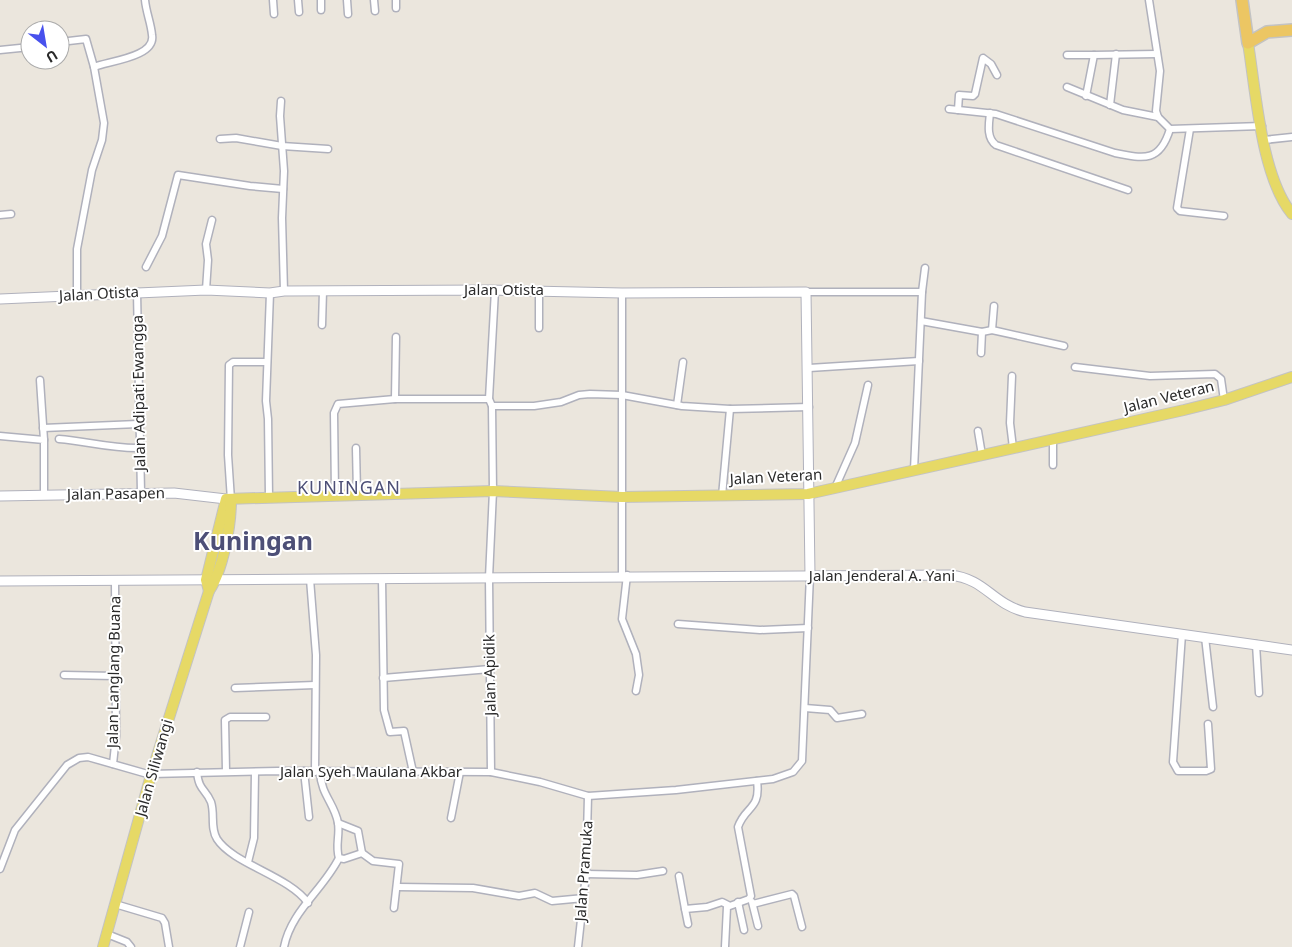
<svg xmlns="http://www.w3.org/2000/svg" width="1292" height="947" font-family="'Noto Sans',sans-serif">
<rect width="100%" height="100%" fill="#ebe6dd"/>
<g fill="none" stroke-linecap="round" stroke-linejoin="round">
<g stroke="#b0b1bc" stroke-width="9">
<g id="minor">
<polyline points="273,0 274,14"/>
<polyline points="298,0 299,12"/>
<polyline points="321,0 321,10"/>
<polyline points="347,0 348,14"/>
<polyline points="374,0 375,11"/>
<polyline points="396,0 396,8"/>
<polyline points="1149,0 1160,71 1156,111 1158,117 1170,129 1262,126"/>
<polyline points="60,42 86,39 94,67 104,123 102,140 92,170 77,249 77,296"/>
<polyline points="0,50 30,47"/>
<polyline points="1067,55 1094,55"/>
<path d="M94,67C109,61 156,57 152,35C151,23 146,12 145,0"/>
<polyline points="1067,87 1123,110 1158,117"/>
<polyline points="1086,96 1094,55 1157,54"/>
<polyline points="281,101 280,116 284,171 282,218 284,291"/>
<polyline points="1110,105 1116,54"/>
<path d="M949,109L996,114L1115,153C1145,159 1160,162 1170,129"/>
<polyline points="958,110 959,95 973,96 975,94 983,58 991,64 997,75"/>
<path d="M990,113C989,123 986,138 996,145L1128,190"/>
<polyline points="1190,129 1177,208 1180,211 1224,216"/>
<polyline points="220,139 236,138 282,146 328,149"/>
<polyline points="1264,140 1292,137"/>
<polyline points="0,215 11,214"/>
<polyline points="146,267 162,236 178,175 250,186 283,189"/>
<polyline points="206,290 208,260 206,244 212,220"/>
<polyline points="137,292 141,493"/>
<polyline points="806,292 922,292"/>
<polyline points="921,321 982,332 992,330 1064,346"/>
<polyline points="322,325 323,291"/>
<polyline points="539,328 539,290"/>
<polyline points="992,330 994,306"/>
<polyline points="981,353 982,332"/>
<polyline points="1075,367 1150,376 1215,374 1221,379 1224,400"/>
<polyline points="809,368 919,361"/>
<polyline points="1012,376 1010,423 1013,448"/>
<polyline points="40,380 44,440"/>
<polyline points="395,399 396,337"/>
<polyline points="677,405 683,362"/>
<polyline points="492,406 534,406 561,402 579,395 590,394 622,395 682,406 730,409 809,407"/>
<polyline points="43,428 138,424"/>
<polyline points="978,431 982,455"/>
<polyline points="0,436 44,440 44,495"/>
<path d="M59,439C86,441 112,449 140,448"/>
<polyline points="356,448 357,493"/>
<polyline points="1053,465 1053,440"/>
<polyline points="914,470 922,292 925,268"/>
<polyline points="835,488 855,443 868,385"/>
<polyline points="335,494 334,413 338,404 395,399 489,399"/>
<polyline points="722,496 730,409"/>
<polyline points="269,497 268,419 266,401 270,293"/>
<polyline points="231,500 228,455 229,365 233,362 267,362"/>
<polyline points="627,575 622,619 636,654 639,675 636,691"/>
<polyline points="622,576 622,293"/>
<polyline points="310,579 316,655 315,772"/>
<polyline points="382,579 384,710 390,732 404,731 413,772"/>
<polyline points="678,624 760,630 808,628"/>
<polyline points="1182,634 1173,762 1178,771 1206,771 1211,769 1208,724"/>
<polyline points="1205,637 1213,707"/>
<polyline points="1256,644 1259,693"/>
<polyline points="64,675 115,676"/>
<polyline points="383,678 490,669"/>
<polyline points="235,688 315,685"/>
<polyline points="805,708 830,710 837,718 862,714"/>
<polyline points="113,764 116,736 115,581"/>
<polyline points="226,771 225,720 230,717 266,717"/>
<polyline points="304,771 309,817"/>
<path d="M197,772C199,791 205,788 211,802C215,814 210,828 217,839C233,864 289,876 308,903"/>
<path d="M320,772C321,795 335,804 338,823C340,835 335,846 339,858L344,859L362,853L373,861L399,864L394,908"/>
<polyline points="491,772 489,578 493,491 492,406 489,399 495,290"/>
<polyline points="151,774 278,771 491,772 540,782 588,796 676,790 773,779 793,772 802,761 810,575"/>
<polyline points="451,818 460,772"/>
<polyline points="338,823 358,831 362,853"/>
<polyline points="248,862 254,838 255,772"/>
<polyline points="0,869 15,830 67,765 79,758 88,757 151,775"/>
<polyline points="586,874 637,875 663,871"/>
<polyline points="679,876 685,909"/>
<polyline points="398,887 473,888 519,896 535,893 552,901 584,898"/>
<polyline points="738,902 744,930"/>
<polyline points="752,902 758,926"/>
<polyline points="115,904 162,918 165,923 169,947"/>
<polyline points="753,904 792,894 794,896 802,927"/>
<polyline points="688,924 685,909 707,907 722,902 728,905"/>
<polyline points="107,934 127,942 131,947"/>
<polyline points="240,947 249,912"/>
<path d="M284,947C291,911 323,890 339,858"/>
<polyline points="578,947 586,874 588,796"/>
<path d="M725,947L727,907L749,899L751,896L738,827C745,806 761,810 757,781"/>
</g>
</g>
<g stroke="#b0b1bc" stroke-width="11">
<g id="tertiary">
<polyline points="0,299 206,290 270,293 284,291 489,290 622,293 806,292 810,575"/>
<polyline points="0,496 174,493 226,499"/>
</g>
</g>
<g stroke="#b0b1bc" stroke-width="11">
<path id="secondary" d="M0,581L950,575C986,579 991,603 1025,612L1292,650"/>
</g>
<g stroke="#c3c3c3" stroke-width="12">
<g id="primary">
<path d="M1248,43C1256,92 1261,176 1292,214"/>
<polyline points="209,591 206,580 226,499 493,491 622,497 808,494 1184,410 1224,400 1292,377"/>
<path d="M103,947L151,775L209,591C223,570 231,526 231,500"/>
</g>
</g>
<g stroke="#c3c3c3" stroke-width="14">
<polyline id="trunk" points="1242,0 1248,43 1267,32 1292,30"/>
</g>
<use href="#minor" stroke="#fff" stroke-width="6"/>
<use href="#tertiary" stroke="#fff" stroke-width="9"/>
<use href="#secondary" stroke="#fff" stroke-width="9"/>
<use href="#primary" stroke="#e6d966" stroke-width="10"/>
<use href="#trunk" stroke="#ecc663" stroke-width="11"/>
</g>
<g text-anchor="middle" stroke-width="4" stroke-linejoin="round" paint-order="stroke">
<g font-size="15" fill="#2a2a2a" stroke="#fff">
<text x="504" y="295">Jalan Otista</text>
<text transform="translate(99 294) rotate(-3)" y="5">Jalan Otista</text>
<text transform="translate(139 393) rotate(-91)" y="5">Jalan Adipati Ewangga</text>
<text transform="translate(1169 397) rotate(-14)" y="5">Jalan Veteran</text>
<text transform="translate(776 477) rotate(-3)" y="5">Jalan Veteran</text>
<text transform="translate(116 494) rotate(-1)" y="5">Jalan Pasapen</text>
<text x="882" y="581">Jalan Jenderal A. Yani</text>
<text transform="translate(114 672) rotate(-89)" y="5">Jalan Langlang Buana</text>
<text transform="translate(490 675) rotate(-91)" y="5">Jalan Apidik</text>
<text transform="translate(154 768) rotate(-74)" y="5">Jalan Siliwangi</text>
<text x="371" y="777">Jalan Syeh Maulana Akbar</text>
<text transform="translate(584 871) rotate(-86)" y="5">Jalan Pramuka</text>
</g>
<g font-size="18" letter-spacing="1" fill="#4d4f77" stroke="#fff">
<text x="349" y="494">KUNINGAN</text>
</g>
<g font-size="25" font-weight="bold" fill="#4d4f77" stroke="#fff">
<text x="253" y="550">Kuningan</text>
</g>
</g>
<g transform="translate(45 45) rotate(149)"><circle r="24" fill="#ffffff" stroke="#aaaaaa"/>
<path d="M0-4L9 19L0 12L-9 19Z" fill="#4851ed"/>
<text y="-8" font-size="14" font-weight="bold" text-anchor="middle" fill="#2a2a2a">U</text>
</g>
</svg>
